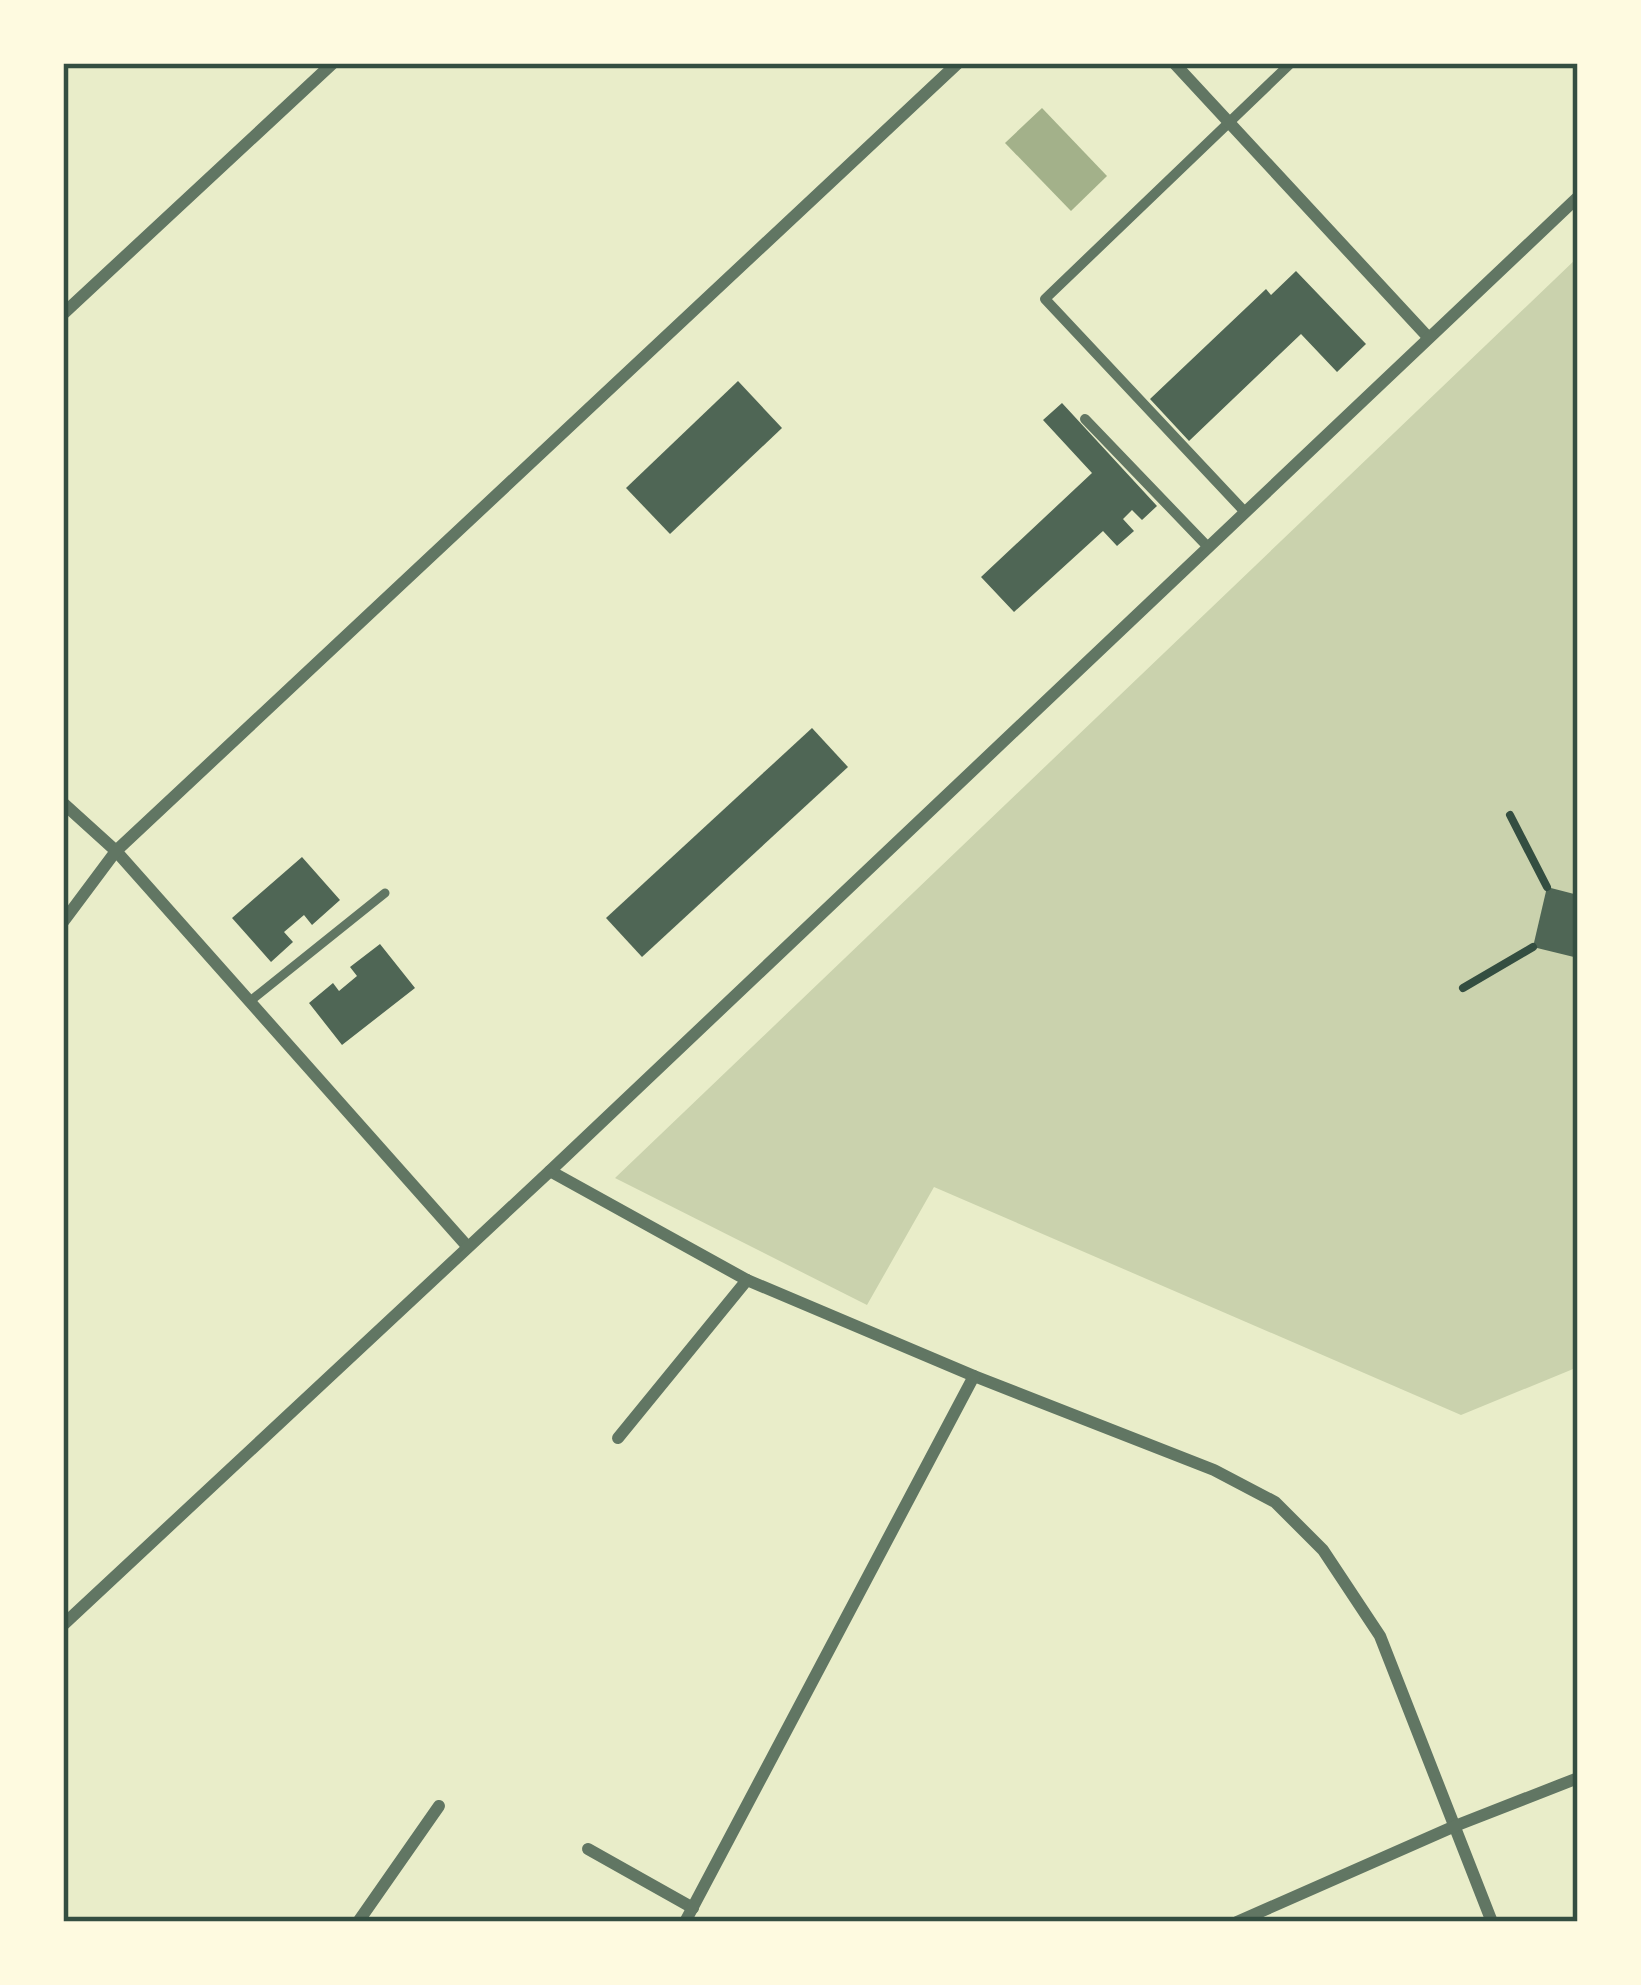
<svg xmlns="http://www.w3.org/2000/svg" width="1641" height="1985" font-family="Karla,sans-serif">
<rect width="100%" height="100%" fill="#e9edc9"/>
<polygon fill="#cad2ad" points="1578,257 1578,1367 1461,1415 934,1187 867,1305 615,1178"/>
<polygon fill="#a3b18a" points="1042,108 1107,176 1071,211 1005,143"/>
<g fill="#4f6655">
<polygon points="1296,271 1366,344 1337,372 1301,334 1189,441 1150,399 1266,289 1271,295"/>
<polygon points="738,381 782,428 670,534 626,488"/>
<polygon points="1062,403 1157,506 1142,520 1132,510 1123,519 1134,531 1117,546 1103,531 1014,612 981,577 1092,473 1043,420"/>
<polygon points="812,728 848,767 642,957 606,918"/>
<polygon points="302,857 340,900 312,925 304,915 284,932 293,942 271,962 232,918"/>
<polygon points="1547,887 1578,895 1578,958 1533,947"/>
<polygon points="380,944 415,988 342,1045 309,1003 333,983 339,991 357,976 350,967"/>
</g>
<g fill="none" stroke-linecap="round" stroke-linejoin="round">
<g stroke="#344e41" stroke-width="8">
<polyline points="1510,815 1547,887"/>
<polyline points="1463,988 1533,947"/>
</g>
<polyline stroke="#617663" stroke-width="9" points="249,1002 385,893"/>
<g stroke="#617663" stroke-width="10">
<polyline points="1085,419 1207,546"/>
<polyline points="1244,511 1045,299 1291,63"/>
</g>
<g stroke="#617663" stroke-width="12">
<polyline points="1174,63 1427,336"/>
<polyline points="63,314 333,63"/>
<polyline points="63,803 116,851 467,1246"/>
<polyline points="63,922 116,851 958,63"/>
<polyline points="550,1171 747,1280 974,1376 1214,1470 1275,1502 1323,1550 1380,1636 1492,1922"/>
<polyline points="618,1438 747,1280"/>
<polyline points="63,1625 550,1171 1578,197"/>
<polyline points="588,1849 693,1908"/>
<polyline points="358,1922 439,1806"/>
<polyline points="685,1922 974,1376"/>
<polyline points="1237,1922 1455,1826 1578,1778"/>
</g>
</g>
<rect width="1641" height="1985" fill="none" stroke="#fefae0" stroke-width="132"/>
<rect x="66" y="66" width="1509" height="1853" fill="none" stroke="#344e41" stroke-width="4.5"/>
</svg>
